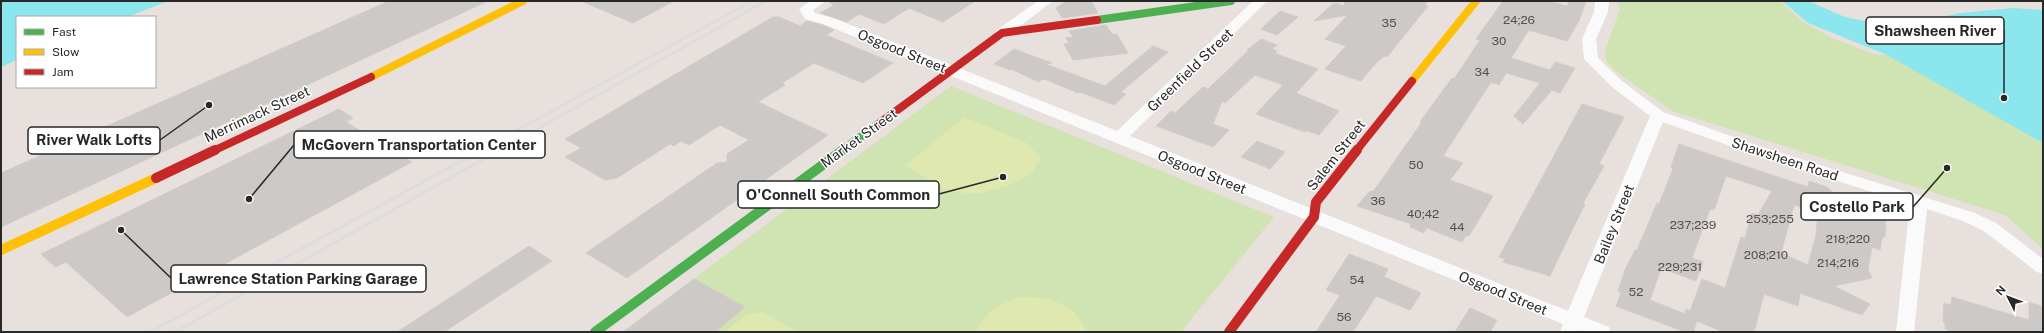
<svg xmlns="http://www.w3.org/2000/svg" width="2044" height="333" font-family="'Public Sans',sans-serif">
<rect width="100%" height="100%" fill="#e7e0dc"/>
<g fill="#d0e3b2">
<polygon points="1617,1 1780,1 1803,22 1832,38 1873,54 1907,56 2043,33 2043,249 2005,215 1672,111 1615,71 1606,61 1605,51 1620,9"/>
<polygon points="951,86 1274,217 1181,332 623,332"/>
</g>
<g fill="#dee8af">
<polygon points="964,117 1025,142 1041,158 1031,174 1008,186 977,194 946,191 906,165"/>
<path d="M1021,297C1049,296 1076,304 1087,332H976C984,311 1001,303 1021,297Z"/>
<polygon points="763,312 798,332 725,332 747,314"/>
</g>
<g fill="#8be6ee">
<polygon points="1,1 168,1 127,17 17,17 17,60 1,67"/>
<polygon points="1782,1 1808,1 1845,17 1869,22 1891,22 1930,19 1961,13 2013,8 2043,10 2043,143 1885,54 1808,23"/>
</g>
<g fill="#cdc9c6" stroke="#d2ccc8" fill-rule="evenodd">
<polygon points="389,1 488,1 1,227 1,173"/>
<polygon points="581,1 674,1 633,23"/>
<polygon points="828,1 975,1 943,22 909,8 884,24 859,14 847,22 820,13 834,5"/>
<polygon points="1067,1 1091,1 1098,13 1062,18 1056,8"/>
<polygon points="1345,1 1428,1 1424,5 1428,6 1387,57 1384,56 1376,63 1361,81 1325,69 1346,46 1325,39 1348,15 1314,21 1334,3 1344,6"/>
<polygon points="1503,1 1548,1 1567,6 1569,1 1586,1 1579,21 1567,41 1529,30 1511,58 1550,70 1555,62 1575,68 1560,93 1552,90 1523,124 1514,116 1540,83 1506,73 1499,85 1491,82 1443,156 1463,163 1450,180 1493,196 1469,236 1466,235 1462,242 1427,228 1424,233 1410,227 1411,224 1357,206 1370,191 1372,192 1378,185 1422,122 1420,122 1452,78 1454,79 1480,40 1476,39"/>
<polygon points="1280,11 1298,17 1277,35 1261,29"/>
<polygon points="773,17 779,17 800,26 807,21 823,25 834,30 826,35 893,63 863,83 814,63 782,83 785,85 758,102 828,135 627,278 586,253 717,163 727,162 727,154 749,140 720,125 689,145 681,141 674,146 670,144 617,178 605,180 565,157 581,148 565,139"/>
<polygon points="1106,25 1112,34 1117,34 1128,53 1073,60 1064,44 1069,43 1066,38 1073,37 1069,31"/>
<polygon points="1261,39 1277,45 1272,49 1277,51 1274,53 1318,69 1296,93 1339,111 1319,135 1307,131 1305,132 1256,114 1283,85 1255,75 1225,103 1222,101 1213,124 1229,130 1213,147 1156,126 1171,111 1175,113 1203,87 1208,89 1248,51 1247,50"/>
<polygon points="1153,46 1168,52 1121,92 1126,94 1114,105 1080,92 1078,93 1047,80 1042,79 1039,82 1011,69 1010,70 994,64 1014,49 1052,63 1045,64 1105,86"/>
<polygon points="1582,104 1624,117 1599,164 1604,166 1583,203 1585,204 1557,261 1550,276 1503,262 1505,259 1499,257"/>
<polygon points="339,109 353,118 346,122 412,162 127,317 66,262 55,267 41,254"/>
<polygon points="1257,141 1285,152 1270,169 1241,157"/>
<path d="M1679,144L1808,187L1809,181L1827,187L1855,213L1858,197L1876,203L1884,209L1886,227L1885,236L1882,238L1880,250L1872,247L1868,270L1872,278L1834,286L1870,304L1862,315L1800,293L1798,306L1764,294L1754,332H1723L1697,321L1693,332H1685L1616,306L1621,293L1618,291L1625,270L1635,250H1637L1657,203L1659,204L1673,169L1671,167ZM1726,176L1772,191L1758,215L1752,213L1745,238L1741,237L1725,288L1702,279L1690,311L1686,309L1685,314L1650,300L1661,268L1696,281L1703,262L1692,258L1710,209L1714,210ZM1794,205L1818,213L1816,235L1808,265L1781,253Z"/>
<polygon points="529,246 552,261 444,332 397,332"/>
<polygon points="1349,254 1388,269 1384,277 1421,293 1410,310 1376,296 1353,332 1316,332 1340,295 1326,290"/>
<polygon points="694,279 745,307 715,332 623,332"/>
<polygon points="1952,297 2029,320 2029,302 2043,307 2043,332 1951,332 1945,329 1945,322 1943,322 1944,303 1951,305"/>
<polygon points="1470,308 1497,320 1490,332 1455,332"/>
</g>
<g fill="none" stroke-linecap="round" stroke-linejoin="round">
<g fill="#fbfafa" fill-rule="evenodd">
<polygon points="810,1 826,1 813,10 815,13 833,18 1117,131 1253,1 1267,1 1130,136 1568,311 1650,116 1612,87 1584,59 1582,39 1594,12 1595,1 1609,1 1608,12 1596,39 1598,58 1622,81 1663,112 1759,146 1975,213 1996,223 2043,259 2043,274 2037,272 1984,231 1963,221 1927,209 1914,332 1896,332 1910,204 1747,152 1663,122 1584,317 1609,327 1611,332 1583,332 1579,330 1578,332 1560,332 1563,324 823,24 805,19 799,9"/>
<polygon points="1038,1 1053,1 1007,36 997,36 995,33 997,30"/>
</g>
<g stroke="#4caf50" stroke-width="8">
<polyline points="1097,20 1231,1"/>
<polyline points="841,151 877,125"/>
</g>
<polyline stroke="#4caf50" stroke-width="10" points="595,332 843,150"/>
<g stroke="#ffc107" stroke-width="8">
<polyline points="371,77 523,1"/>
<polyline points="1412,81 1476,1"/>
</g>
<polyline stroke="#ffc107" stroke-width="10" points="1,250 156,178"/>
<g stroke="#c62828" stroke-width="8">
<polyline points="877,125 1002,33 1097,20"/>
<polyline points="213,151 371,77"/>
<polyline points="1356,151 1412,81"/>
</g>
<g stroke="#c62828" stroke-width="10">
<polyline points="156,178 215,150"/>
<polyline points="1229,332 1314,217 1316,202 1357,150"/>
</g>
<g stroke="#dcdcde" stroke-width="2.5">
<polyline points="479,151 752,1"/>
<polyline points="498,151 766,1"/>
</g>
<g stroke="#dcdcde" stroke-width="3">
<polyline points="150,332 481,150"/>
<polyline points="175,332 500,150"/>
</g>
</g>
<g text-anchor="middle" stroke-width="3" stroke-linejoin="round" paint-order="stroke">
<g font-size="12" fill="#525150">
<text x="1519" y="24">24;26</text>
<text x="1389" y="27">35</text>
<text x="1499" y="45">30</text>
<text x="1482" y="76">34</text>
<text x="1416" y="169">50</text>
<text x="1378" y="205">36</text>
<text x="1423" y="218">40;42</text>
<text x="1770" y="223">253;255</text>
<text x="1693" y="229">237;239</text>
<text x="1457" y="231">44</text>
<text x="1848" y="243">218;220</text>
<text x="1766" y="259">208;210</text>
<text x="1838" y="267">214;216</text>
<text x="1680" y="271">229;231</text>
<text x="1357" y="284">54</text>
<text x="1636" y="296">52</text>
<text x="1344" y="321">56</text>
</g>
<g font-size="14" fill="#282828" stroke="#fff">
<text transform="translate(902 51) rotate(22)" y="5">Osgood Street</text>
<text transform="translate(1190 70) rotate(-44)" y="5">Greenfield Street</text>
<text transform="translate(257 114) rotate(-25)" y="5">Merrimack Street</text>
<text transform="translate(859 138) rotate(-36)" y="5">Market Street</text>
<text transform="translate(1336 155) rotate(-52)" y="5">Salem Street</text>
<text transform="translate(1785 159) rotate(18)" y="5">Shawsheen Road</text>
<text transform="translate(1202 172) rotate(22)" y="5">Osgood Street</text>
<text transform="translate(1614 224) rotate(-68)" y="5">Bailey Street</text>
<text transform="translate(1503 293) rotate(22)" y="5">Osgood Street</text>
</g>
</g>
<path fill="none" stroke="#282828" stroke-width="1.5" d="M2004 98L2004 30M209 105L160 140M249 199L294 145M1003 177L939 194M1947 168L1913 207M121 230L171 278"/>
<g fill="#282828" stroke="#fff" stroke-width="1.5">
<circle cx="2004" cy="98" r="4"/>
<circle cx="209" cy="105" r="4"/>
<circle cx="249" cy="199" r="4"/>
<circle cx="1003" cy="177" r="4"/>
<circle cx="1947" cy="168" r="4"/>
<circle cx="121" cy="230" r="4"/>
</g>
<g fill="#fff" stroke="#282828" stroke-width="1.5">
<rect x="1866" y="17" width="138" height="27" rx="4"/>
<rect x="28" y="127" width="132" height="27" rx="4"/>
<rect x="294" y="131" width="251" height="27" rx="4"/>
<rect x="738" y="181" width="201" height="27" rx="4"/>
<rect x="1801" y="193" width="112" height="27" rx="4"/>
<rect x="171" y="265" width="255" height="27" rx="4"/>
</g>
<g font-size="15" text-anchor="middle" font-weight="bold" fill="#282828">
<text x="1935" y="36">Shawsheen River</text>
<text x="94" y="145">River Walk Lofts</text>
<text x="419" y="150">McGovern Transportation Center</text>
<text x="838" y="200">O'Connell South Common</text>
<text x="1857" y="212">Costello Park</text>
<text x="298" y="284">Lawrence Station Parking Garage</text>
</g>
<rect width="2044" height="333" fill="none" stroke="#282828" stroke-width="4"/>
<rect x="16" y="16" width="140" height="72" fill="#ffffff" stroke="#a9a9a9"/>
<rect x="24" y="29" width="20" height="6" fill="#4caf50" stroke="#a9a9a9"/>
<text x="52" y="36" font-size="12" fill="#282828">Fast</text>
<rect x="24" y="49" width="20" height="6" fill="#ffc107" stroke="#a9a9a9"/>
<text x="52" y="56" font-size="12" fill="#282828">Slow</text>
<rect x="24" y="69" width="20" height="6" fill="#c62828" stroke="#a9a9a9"/>
<text x="52" y="76" font-size="12" fill="#282828">Jam</text>
<g transform="translate(2008 297) rotate(312)" stroke="#ffffff" stroke-width="3" paint-order="stroke">
<path d="M0-3L7 15L0 10L-7 15Z" fill="#282828"/>
<text y="-6" font-size="11" font-weight="bold" text-anchor="middle" fill="#282828">N</text>
</g>
</svg>
